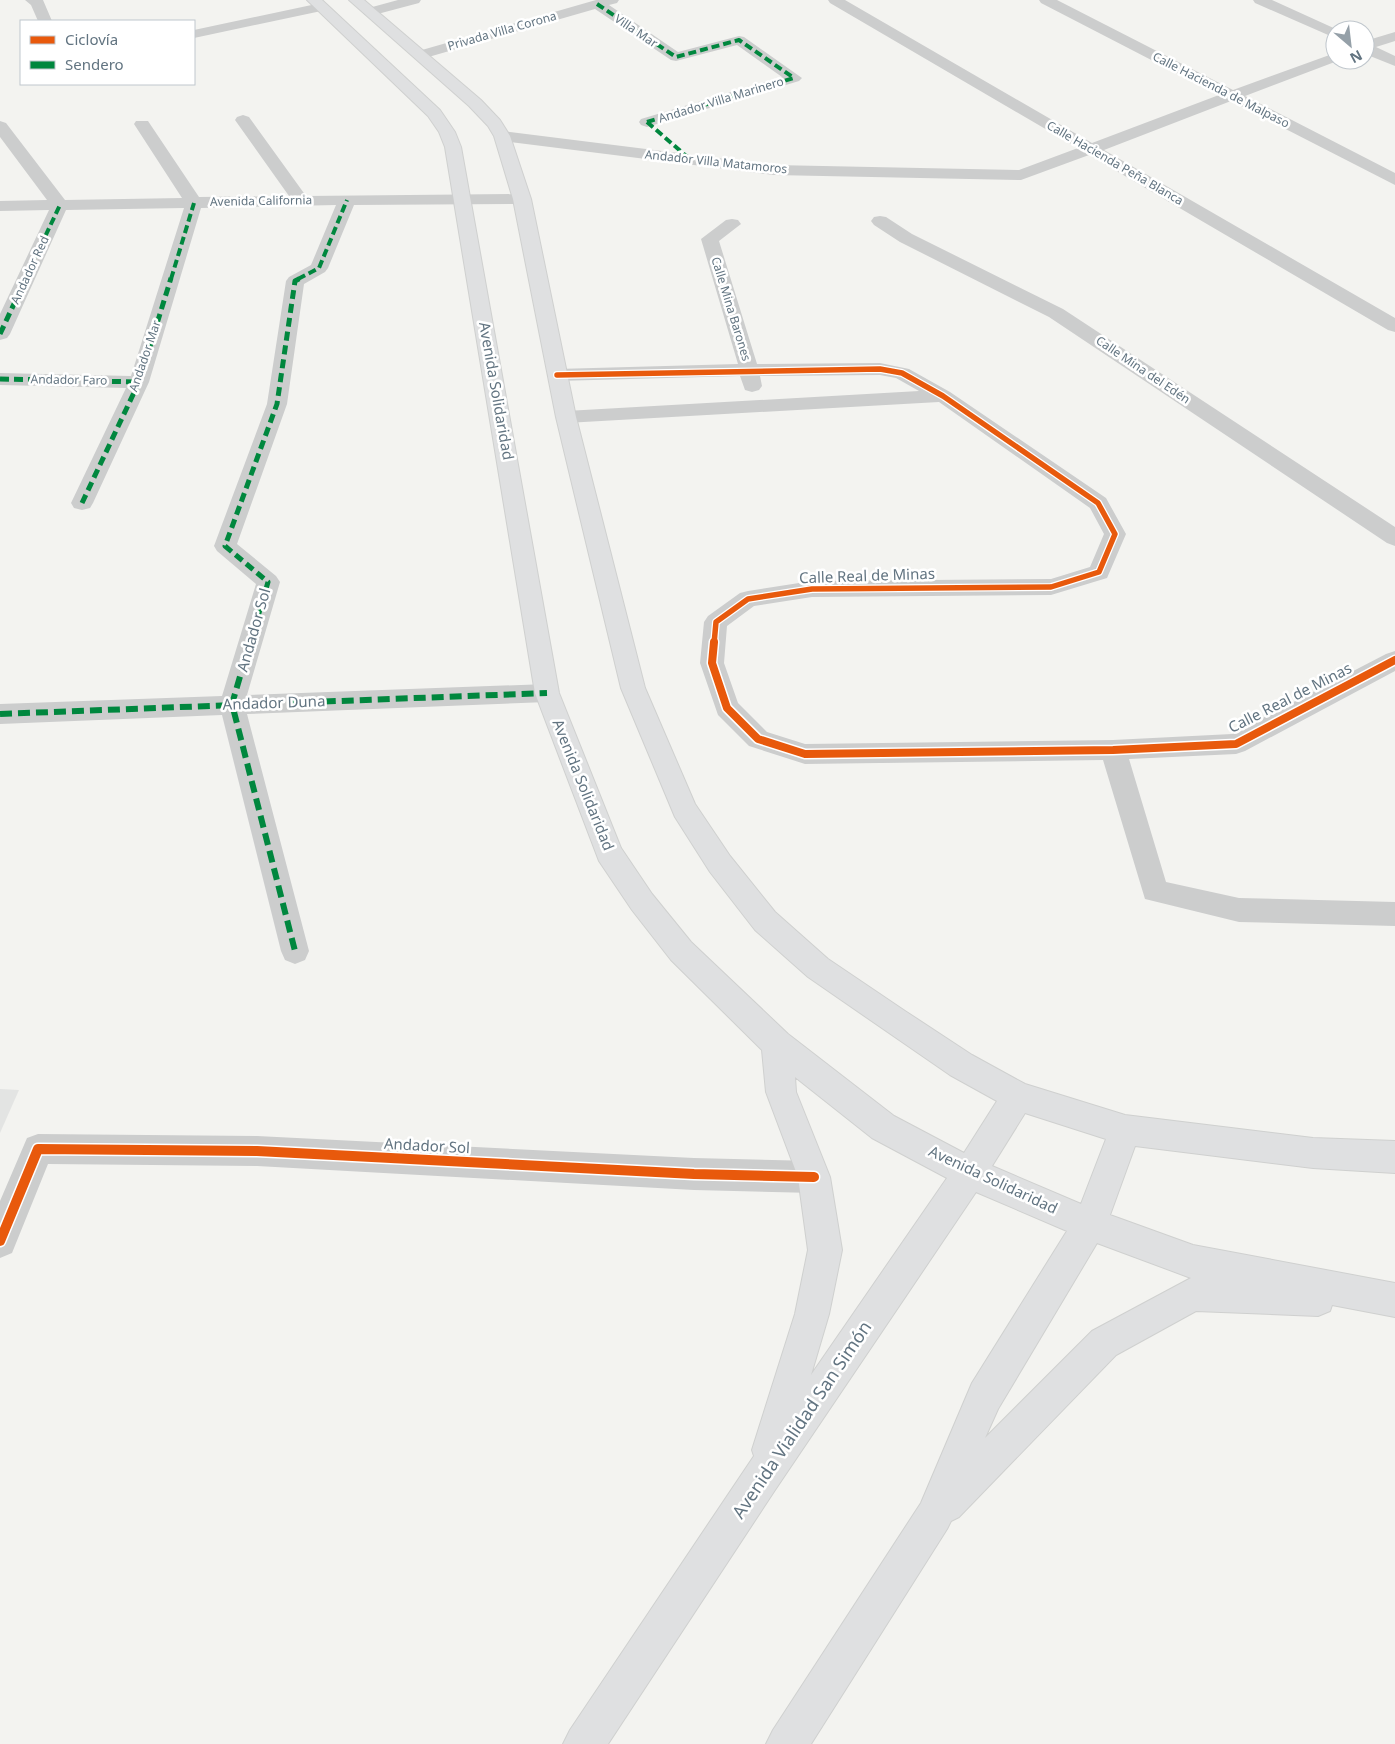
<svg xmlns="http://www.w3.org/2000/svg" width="1395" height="1744" font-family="'Noto Sans',sans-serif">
<rect width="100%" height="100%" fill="#f3f3f0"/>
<polygon fill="#e3e4e3" points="0,1089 19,1090 0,1133"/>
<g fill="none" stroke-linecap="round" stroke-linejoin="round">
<g stroke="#cfd0cf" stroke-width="2">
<path id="major" d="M307,0H322L440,110L455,132L461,147L559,693L621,848L652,894L691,942L788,1034L894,1116L964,1153L997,1101L950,1075L808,977L755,930L710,872L675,817L621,688L556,417L513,199L494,136L488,126L469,106L349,0H364L481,100L500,120L510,136L531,199L576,417L645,688L695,804L730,856L775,912L828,959L905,1011L972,1055L1025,1084L1125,1115L1313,1138L1395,1141V1173L1313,1168L1135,1146L1110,1215L1193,1245L1395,1283V1317L1332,1305L1330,1311L1318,1316L1196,1311L1116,1355L959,1517L951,1521L947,1529L811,1744H766L773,1730L921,1503L972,1383L1067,1231L976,1192L775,1490L608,1744H563L570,1730L754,1456L752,1450L795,1314L808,1250L798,1177L766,1092L762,1050L671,960L632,910L599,861L535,693L445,147L439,132L428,116ZM795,1077L872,1138L947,1178L811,1375L829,1314L842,1250L830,1177L796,1092ZM1025,1113L1106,1139L1081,1204L992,1166ZM1097,1243L1191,1278L1092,1331L985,1438L998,1409Z"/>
</g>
<g fill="#cccdcd" fill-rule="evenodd">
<polygon points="25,0 43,0 52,21 38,21 31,5"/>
<polygon points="398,0 421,0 419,3 370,16 365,15 363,12 365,9"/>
<polygon points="596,0 619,0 617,3 609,5 678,52 739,36 744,37 802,78 799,81 647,127 641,125 639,122 641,119 782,77 737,45 676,61 671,60 595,9 425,58 415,58 413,55 415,52"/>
<polygon points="828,0 845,0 1092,143 1219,95 1041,3 1039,0 1057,0 1233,90 1335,53 1335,60 1340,60 1245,96 1395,173 1395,185 1231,101 1104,150 1395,318 1395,332 1388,330 1089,155 1021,180 774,175 502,141 496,139 494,136 496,133 502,131 774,165 1019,170 1078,148 830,3"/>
<polygon points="1253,0 1272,0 1338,30 1335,30 1335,38 1255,3"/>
<polygon points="321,3 326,4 328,7 326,10 194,38 194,30"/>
<polygon points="1395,32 1395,41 1376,47 1395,56 1395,66 1365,54 1365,41"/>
<polygon points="243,115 249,117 306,196 522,194 528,195 531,199 528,203 522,204 354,205 328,268 325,272 304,284 287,404 237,544 276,576 280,582 247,695 547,684 556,686 559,693 556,700 547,702 247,714 309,951 305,960 295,964 285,960 281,951 222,715 0,724 0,704 222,696 256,584 217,551 214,546 267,404 286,281 289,277 311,265 336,205 201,208 149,382 93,503 90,508 82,510 74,508 71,503 126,388 0,385 0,373 131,376 184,208 66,210 10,334 7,338 0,340 0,314 49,210 0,211 0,201 47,200 0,137 0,121 6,123 65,200 182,198 134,124 136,121 148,121 199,197 289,196 235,120 237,117"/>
<polygon points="880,216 886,217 912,234 1063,309 1395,527 1395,546 1387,543 1049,317 900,242 874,225 871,221 874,217"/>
<polygon points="732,219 738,220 741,224 719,241 757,364 880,363 909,369 950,392 1106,498 1126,534 1107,578 1051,595 812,597 754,606 727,626 724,663 738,703 767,732 805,744 1113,740 1232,734 1386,654 1395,651 1395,671 1245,751 1236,754 1129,759 1166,882 1239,898 1395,902 1395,926 1239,922 1145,899 1103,760 805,764 749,746 718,715 700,663 704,622 708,616 740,593 748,591 812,581 1051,579 1090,567 1104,534 1090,508 939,402 566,423 559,422 556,417 559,412 566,411 919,391 896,378 880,375 760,376 762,386 759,390 752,392 745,390 740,376 557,381 550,379 547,375 550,371 557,369 738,364 701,239 726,220"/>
<polygon points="38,1134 257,1136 694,1158 814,1161 825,1166 830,1177 825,1188 814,1193 694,1190 257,1166 48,1164 12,1253 0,1258 0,1201 27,1138"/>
</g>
<use href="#major" fill="#dfe0e1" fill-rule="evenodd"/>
<g stroke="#00873e" stroke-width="4" stroke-dasharray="8 4" stroke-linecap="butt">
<polyline points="597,4 676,57 739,40 794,78"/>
<polyline points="647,122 794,78"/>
<polyline points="647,122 692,161"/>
<polyline points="25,279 60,205"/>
<polyline points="171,279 194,203"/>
<polyline points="298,279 319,268 347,200"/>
</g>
<g stroke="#00873e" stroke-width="5" stroke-dasharray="9 5" stroke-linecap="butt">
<polyline points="0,334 26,278"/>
<polyline points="0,379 139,382"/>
<polyline points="82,503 139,382 171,278"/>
<polyline points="250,644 268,582 225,546 277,404 295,281 301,278"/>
</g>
<g stroke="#00873e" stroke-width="6" stroke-dasharray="12 6" stroke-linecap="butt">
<polyline points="250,642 232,704 295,951"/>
<polyline points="0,714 547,693"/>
</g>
<g stroke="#fff" stroke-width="8">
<polyline id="cycleway-far2" points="557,375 880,369 902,373 943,396 1098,503 1115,534 1099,572 1051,587 812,589 748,599 716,622 714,644"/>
</g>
<g stroke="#fff" stroke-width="11">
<polyline id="cycleway-far1" points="714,642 712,663 727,708 758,739 805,754 1113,750 1236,744 1395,660"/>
</g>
<g stroke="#fff" stroke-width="13">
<polyline id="cycleway" points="0,1241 38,1149 257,1151 694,1174 814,1177"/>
</g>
<use href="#cycleway-far2" stroke="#e8590c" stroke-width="5.5"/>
<use href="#cycleway-far1" stroke="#e8590c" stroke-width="8"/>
<use href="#cycleway" stroke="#e8590c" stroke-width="10"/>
</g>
<g text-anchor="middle" stroke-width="5" stroke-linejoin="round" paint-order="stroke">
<g font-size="12" fill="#627481" stroke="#fff">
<text transform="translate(502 31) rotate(-16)" y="4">Privada Villa Corona</text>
<text transform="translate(636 31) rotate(34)" y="4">Villa Mar</text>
<text transform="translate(1221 90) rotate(27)" y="4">Calle Hacienda de Malpaso</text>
<text transform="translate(721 100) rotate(-17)" y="4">Andador Villa Marinero</text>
<text transform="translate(716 162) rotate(6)" y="4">Andador Villa Matamoros</text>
<text transform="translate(1115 163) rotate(30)" y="4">Calle Hacienda Peña Blanca</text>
<text transform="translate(261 201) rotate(-1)" y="4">Avenida California</text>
<text transform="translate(30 270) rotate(-65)" y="4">Andador Red</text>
<text transform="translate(731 309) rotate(73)" y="4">Calle Mina Barones</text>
<text transform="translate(145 356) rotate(-71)" y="4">Andador Mar</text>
<text transform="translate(1143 370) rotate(34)" y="4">Calle Mina del Edén</text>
<text transform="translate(69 380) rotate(1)" y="4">Andador Faro</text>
</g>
<g font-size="15" fill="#627481" stroke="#fff">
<text transform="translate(496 391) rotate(80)" y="5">Avenida Solidaridad</text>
<text transform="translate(867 576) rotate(-2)" y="5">Calle Real de Minas</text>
<text transform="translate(254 630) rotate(-74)" y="5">Andador Sol</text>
<text transform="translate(1290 698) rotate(-27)" y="5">Calle Real de Minas</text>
<text transform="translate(274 703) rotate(-2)" y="5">Andador Duna</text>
<text transform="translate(583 785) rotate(68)" y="5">Avenida Solidaridad</text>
<text transform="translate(427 1146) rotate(3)" y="5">Andador Sol</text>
<text transform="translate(993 1180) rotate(25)" y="5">Avenida Solidaridad</text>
</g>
<g font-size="18" fill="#627481" stroke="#fff">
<text transform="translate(802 1420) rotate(-56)" y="6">Avenida Vialidad San Simón</text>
</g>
</g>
<rect x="20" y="20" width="175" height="65" fill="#ffffff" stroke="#c0c7cd"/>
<rect x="30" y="36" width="25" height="8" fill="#e8590c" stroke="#c0c7cd"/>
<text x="65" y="45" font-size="15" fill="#627481">Ciclovía</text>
<rect x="30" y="61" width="25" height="8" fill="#00873e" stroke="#c0c7cd"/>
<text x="65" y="70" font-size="15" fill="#627481">Sendero</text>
<g transform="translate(1350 45) rotate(152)"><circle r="24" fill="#ffffff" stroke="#c0c7cd"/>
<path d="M0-4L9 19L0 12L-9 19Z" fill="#95a0a8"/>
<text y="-8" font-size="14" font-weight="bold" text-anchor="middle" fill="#627481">N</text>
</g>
</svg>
